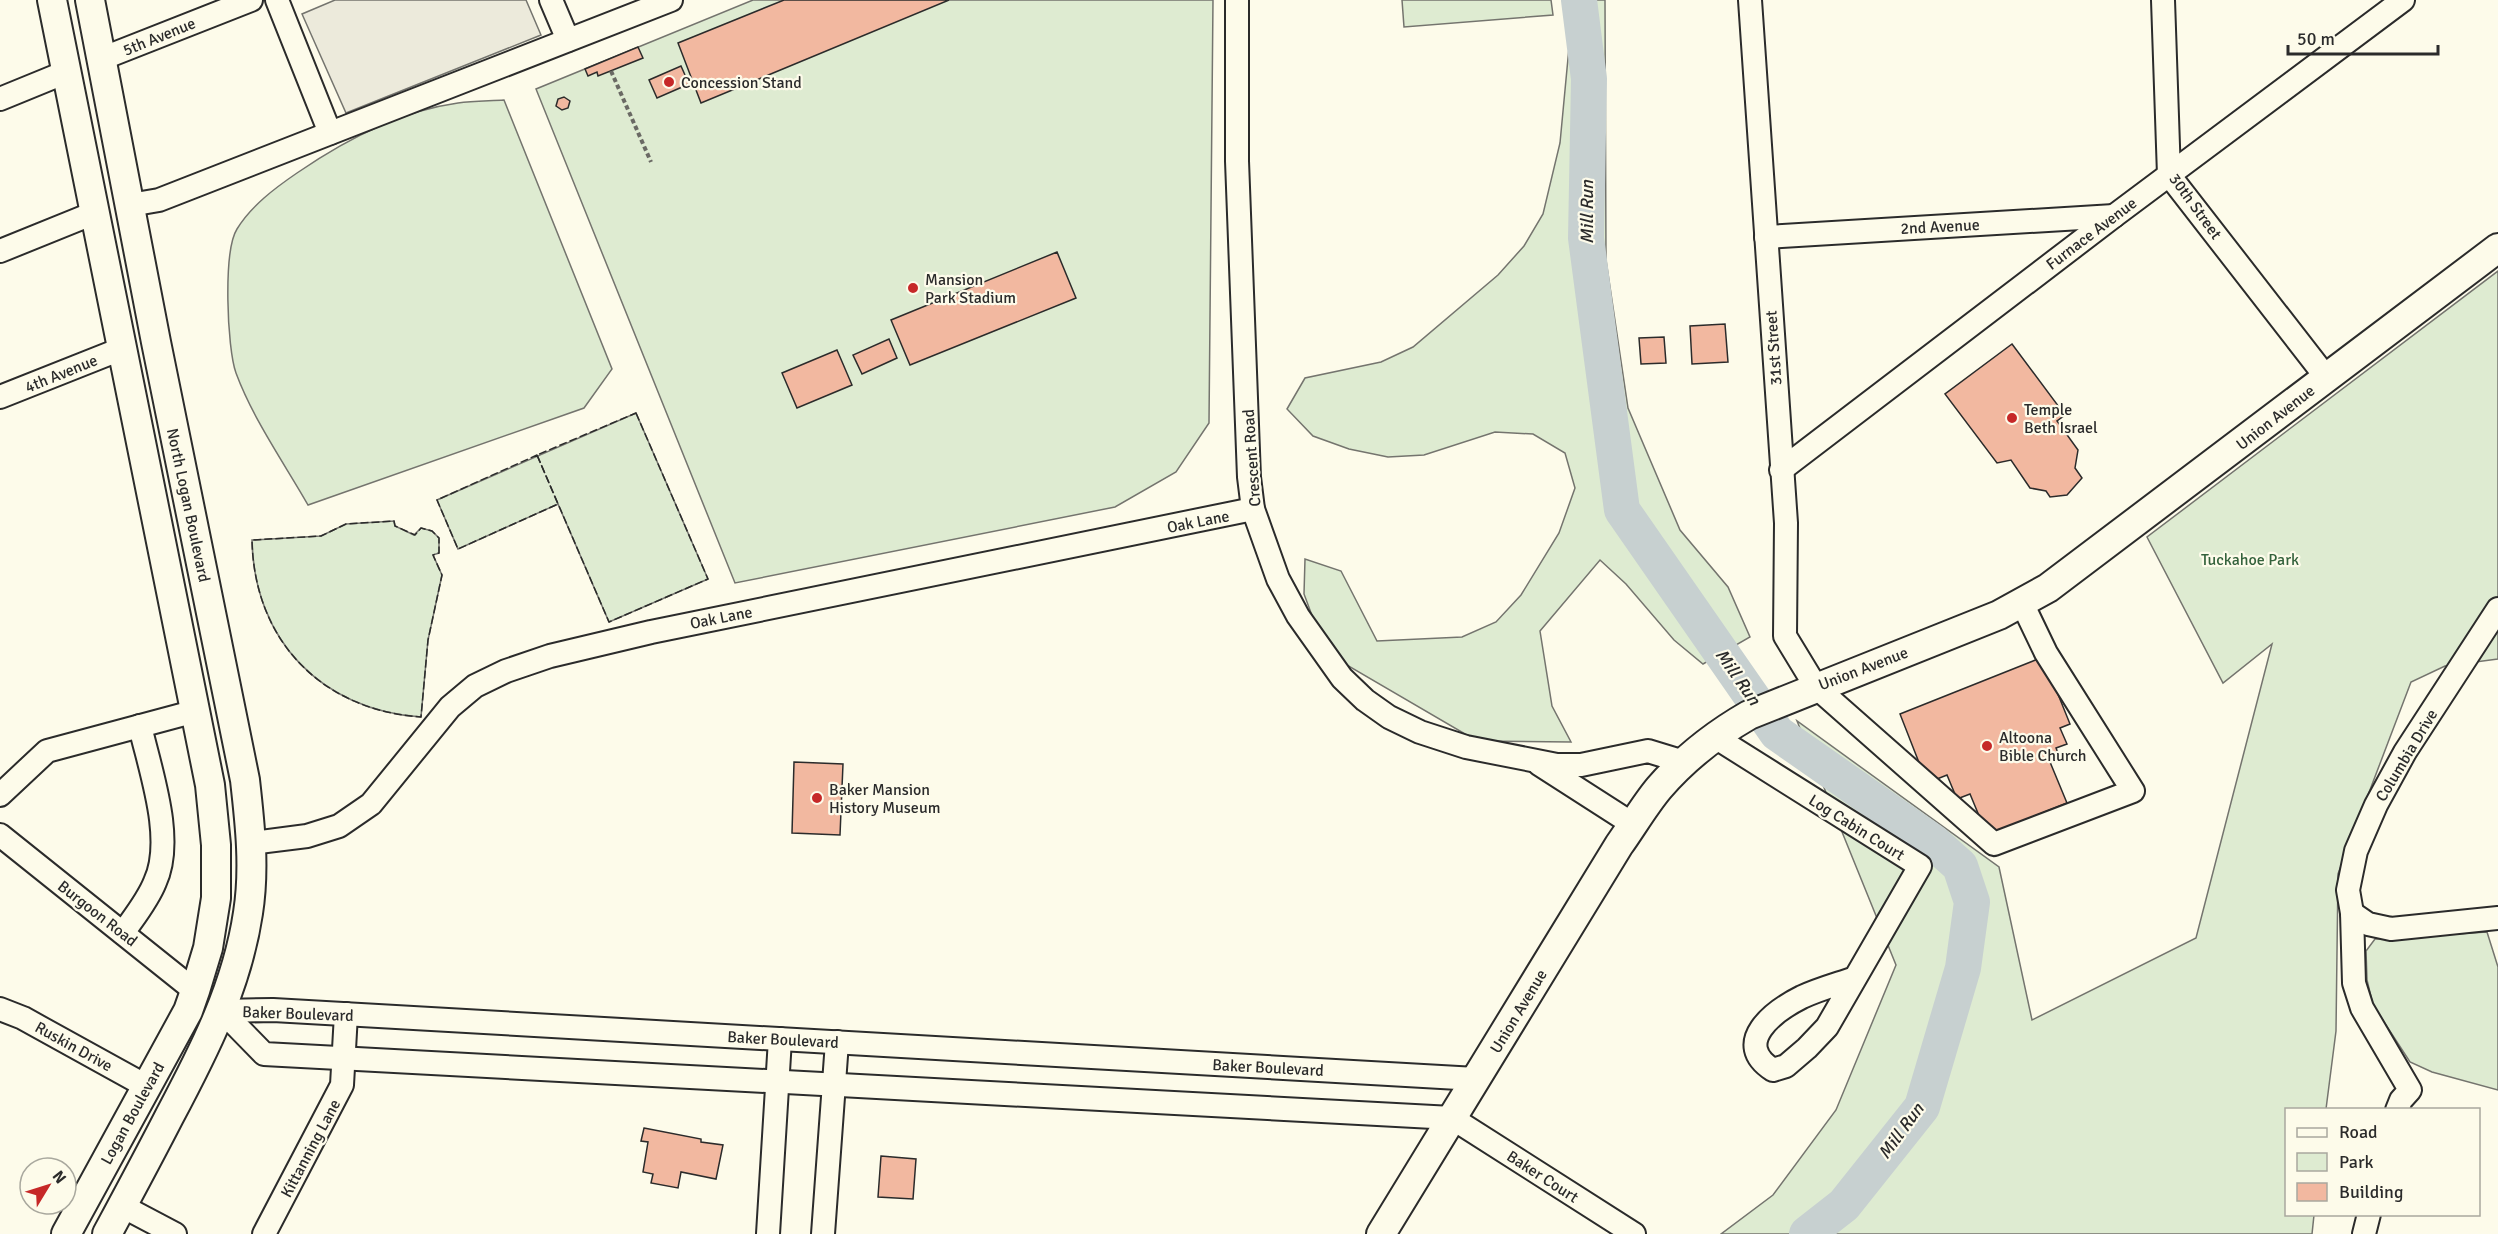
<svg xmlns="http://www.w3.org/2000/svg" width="2498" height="1234" font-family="Signika,sans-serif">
<rect width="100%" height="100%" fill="#fdfbea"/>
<g fill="#deebd1" stroke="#74746e" stroke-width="1.5">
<polygon points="753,0 1213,0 1209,423 1176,472 1115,507 735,583 536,89"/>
<polygon points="1402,0 1551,0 1553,15 1404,27"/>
<polygon points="1567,0 1605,0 1606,260 1628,408 1680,530 1728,587 1750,637 1703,664 1674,640 1626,584 1600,560 1540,631 1552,706 1571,742 1477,741 1345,664 1317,629 1304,594 1305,559 1341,571 1377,641 1462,637 1496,622 1521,595 1559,533 1575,488 1565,453 1533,434 1495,432 1424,455 1388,457 1349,449 1313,436 1287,409 1305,378 1381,362 1413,347 1498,275 1524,246 1543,214 1560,143 1570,37"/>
<path d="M504,100L612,369L584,408L308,505C284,463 253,419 236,373C227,348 223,251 237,229C251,206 275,188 297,173C345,140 399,111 458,103C473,101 489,101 504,100Z"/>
<polygon points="2498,271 2498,659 2445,666 2411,682 2338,874 2336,1031 2326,1109 2286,1110 2286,1214 2314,1215 2312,1234 1721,1234 1773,1195 1836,1110 1896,965 1797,721 1999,867 2032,1020 2196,938 2272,644 2223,683 2147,537"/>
<polygon points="636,413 708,579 609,622 558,504 458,549 437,500"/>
<path d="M394,521L395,526L414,535L421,528L432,531L439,538V553L433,555L442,575L428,640L421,717C321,710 254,640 252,540L321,536L346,524Z"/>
<polygon points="2487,932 2498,967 2498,1090 2432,1072 2410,1062 2373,1005 2367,980 2366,951 2375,939"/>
</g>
<polygon fill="#eceadb" stroke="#74746e" stroke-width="1.5" points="335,0 526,0 541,35 346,113 302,14"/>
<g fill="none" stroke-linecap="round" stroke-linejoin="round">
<polyline stroke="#c7d0d0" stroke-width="36" points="1579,0 1589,79 1586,238 1622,510 1777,733 1933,842 1960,866 1972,902 1963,968 1922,1107 1844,1205 1807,1234"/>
</g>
<g fill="#f2b8a0" stroke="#2b2b2b" stroke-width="1.5">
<polygon points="784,0 949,0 701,103 678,43"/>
<polygon points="638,47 643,58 598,76 597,72 588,76 585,69"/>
<polygon points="681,66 689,84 657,98 649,80"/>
<polygon points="564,97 570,101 568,108 562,110 556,106 558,99"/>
<polygon points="1057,252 1076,298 910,365 891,320"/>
<polygon points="1725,324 1728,362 1692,364 1690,326"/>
<polygon points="1664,337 1666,363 1641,364 1639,338"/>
<polygon points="889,339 897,358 862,374 853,355"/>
<polygon points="2012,344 2065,415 2057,421 2078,450 2075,468 2082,478 2067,495 2050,497 2046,491 2030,488 2011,460 1997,463 1945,394"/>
<polygon points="837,350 852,385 797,408 782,373"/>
<polygon points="2043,657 2070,724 2060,728 2067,744 2056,748 2060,758 2050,762 2067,803 1987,835 1970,794 1957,799 1947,775 1927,783 1900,714"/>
<polygon points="794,762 843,764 840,835 792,833"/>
<polygon points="644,1128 701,1139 701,1142 723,1145 716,1179 681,1172 678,1188 651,1183 653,1174 643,1172 648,1142 641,1141"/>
<polygon points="881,1156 916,1159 913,1199 878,1197"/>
</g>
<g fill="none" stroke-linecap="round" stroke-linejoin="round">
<g stroke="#2b2b2b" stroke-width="26">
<g id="minor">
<polyline points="277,0 330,133"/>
<polyline points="551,0 568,40"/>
<polyline points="1237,0 1237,161 1249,477 1253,509 1278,579 1298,616 1342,678 1365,700 1389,717 1420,732 1466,747 1557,765 1581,765 1648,751 1684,762"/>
<polyline points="1750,0 1786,523 1785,636 1816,687 1994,844 2133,791 2046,653 2022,603"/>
<polyline points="2163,0 2169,175 2326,377"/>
<polyline points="101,59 251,0"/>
<polyline points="0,99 66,72"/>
<polyline points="130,205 159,200 671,0"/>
<polyline points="1766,237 2114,216"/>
<polyline points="0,251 94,213"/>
<polyline points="0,397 121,349"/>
<polyline points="1781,470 2114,216 2403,0"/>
<path d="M1715,737L1920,866L1827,1027L1807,1048L1786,1066L1773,1070C1731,1043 1774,1011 1802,997C1819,989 1838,984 1855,978"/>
<polyline points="1539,764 1634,825"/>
<polyline points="0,795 47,751 196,711"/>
<polyline points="0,835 195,991"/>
<polyline points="252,843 307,836 339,826 371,804 450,707 475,686 506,671 550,656 651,632 1253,509"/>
<polyline points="2352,913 2368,924 2391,929 2498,918"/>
<path d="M123,933C134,917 148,900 155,882C175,839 150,770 140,726"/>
<polyline points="0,1009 23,1018 146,1086"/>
<polyline points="222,1011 264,1054 1452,1118 1634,1234"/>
<polyline points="222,1011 273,1010 1476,1079"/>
<polyline points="2397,1110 2401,1100 2410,1090 2362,1008 2354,983 2352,913 2348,890 2356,851 2376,805 2405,752 2498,609"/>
<polyline points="122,1206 175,1234"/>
<polyline points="264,1234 342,1085 346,1014"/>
<polyline points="768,1234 780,1039"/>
<polyline points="823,1234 837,1042"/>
<polyline points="2364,1234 2369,1214"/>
</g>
</g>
<g stroke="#2b2b2b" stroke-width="32">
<g id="major">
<polyline points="52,0 210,785 216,845 216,898 208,948 195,991 188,1011 66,1234"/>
<path d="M90,0L156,342L245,780C250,824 255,869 248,913C237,987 204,1051 169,1117C149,1156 128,1195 107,1234"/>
<path d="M1381,1234L1619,845C1632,827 1644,806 1659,788C1684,759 1716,734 1749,715L1999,615L2048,588L2498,248"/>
</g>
</g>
<polyline stroke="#6a6964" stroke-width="4" stroke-dasharray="4.5 3" stroke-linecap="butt" points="611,71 651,162"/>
<use href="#minor" stroke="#fdfbea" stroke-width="22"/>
<use href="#major" stroke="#fdfbea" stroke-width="28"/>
<g stroke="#2b2b2b" stroke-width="1.5" stroke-dasharray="8 3" stroke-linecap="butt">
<polygon points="636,413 708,579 609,622 537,455"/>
<polygon points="537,455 558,504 458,549 437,500"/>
<path d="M394,521L395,526L415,535L421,528L432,531L439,538V553L433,555L442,575L428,640L421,717C321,710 254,640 252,540L321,536L346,524Z"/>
</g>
</g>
<g fill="#c62828" stroke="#fdfbea" stroke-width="2">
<circle cx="669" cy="82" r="6"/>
<circle cx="913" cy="288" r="6"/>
<circle cx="2012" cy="418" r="6"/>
<circle cx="1987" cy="746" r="6"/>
<circle cx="817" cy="798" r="6"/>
</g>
<g text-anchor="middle" stroke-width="4.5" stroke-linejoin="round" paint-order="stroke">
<g font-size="16" fill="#2b2b2b" stroke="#fdfbea">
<text transform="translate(159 36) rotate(-22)" y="6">5th Avenue</text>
<text transform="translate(2196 206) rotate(54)" y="6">30th Street</text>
<text transform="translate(1940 226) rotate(-3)" y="6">2nd Avenue</text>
<text transform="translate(2091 233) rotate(-37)" y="6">Furnace Avenue</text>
<text transform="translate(1773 348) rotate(-94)" y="6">31st Street</text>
<text transform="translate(61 373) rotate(-22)" y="6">4th Avenue</text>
<text transform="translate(2275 417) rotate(-38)" y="6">Union Avenue</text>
<text transform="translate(1251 458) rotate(-94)" y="6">Crescent Road</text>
<text transform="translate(189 505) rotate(78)" y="6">North Logan Boulevard</text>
<text transform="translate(1198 521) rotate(-11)" y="6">Oak Lane</text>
<text transform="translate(721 617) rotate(-11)" y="6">Oak Lane</text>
<text transform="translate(1863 668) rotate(-21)" y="6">Union Avenue</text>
<text transform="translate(2406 755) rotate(-59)" y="6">Columbia Drive</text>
<text transform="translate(1857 827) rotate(32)" y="6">Log Cabin Court</text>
<text transform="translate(98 913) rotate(38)" y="6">Burgoon Road</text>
<text transform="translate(1518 1011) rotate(-59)" y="6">Union Avenue</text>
<text transform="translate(298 1013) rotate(2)" y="6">Baker Boulevard</text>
<text transform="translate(783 1039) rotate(3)" y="6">Baker Boulevard</text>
<text transform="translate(74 1046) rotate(29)" y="6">Ruskin Drive</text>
<text transform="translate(1268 1067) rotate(3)" y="6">Baker Boulevard</text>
<text transform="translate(132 1113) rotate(-61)" y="6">Logan Boulevard</text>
<text transform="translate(310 1148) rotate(-62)" y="6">Kittanning Lane</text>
<text transform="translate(1543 1176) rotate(33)" y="6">Baker Court</text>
</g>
<g font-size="16" fill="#2b2b2b" stroke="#fdfbea" text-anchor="start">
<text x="681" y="88">Concession Stand</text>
<text x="925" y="285">Mansion<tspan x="925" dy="18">Park Stadium</tspan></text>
<text x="2024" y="415">Temple<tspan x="2024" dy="18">Beth Israel</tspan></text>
<text x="1999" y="743">Altoona<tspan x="1999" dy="18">Bible Church</tspan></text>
<text x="829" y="795">Baker Mansion<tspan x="829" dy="18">History Museum</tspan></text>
</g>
<g font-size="16" fill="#34623c" stroke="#fdfbea">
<text x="2250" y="565">Tuckahoe Park</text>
</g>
<g font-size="18" font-style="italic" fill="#2b2b2b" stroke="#fdfbea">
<text transform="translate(1587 212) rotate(-90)" y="6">Mill Run</text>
<text transform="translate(1738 677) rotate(55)" y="6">Mill Run</text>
<text transform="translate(1901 1131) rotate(-54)" y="6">Mill Run</text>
</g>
</g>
<rect x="2285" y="1108" width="195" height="108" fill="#fdfbea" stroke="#a9a89e" stroke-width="1.5"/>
<rect x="2297" y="1128" width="30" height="9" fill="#fdfbea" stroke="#a9a89e" stroke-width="1.5"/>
<text x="2339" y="1138" font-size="18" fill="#2b2b2b">Road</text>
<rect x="2297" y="1153" width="30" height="18" fill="#deebd1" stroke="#a9a89e" stroke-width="1.5"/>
<text x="2339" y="1168" font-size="18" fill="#2b2b2b">Park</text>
<rect x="2297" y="1183" width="30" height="18" fill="#f2b8a0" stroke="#a9a89e" stroke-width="1.5"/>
<text x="2339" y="1198" font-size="18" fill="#2b2b2b">Building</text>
<g transform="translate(48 1186) rotate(52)"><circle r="28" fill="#fdfbea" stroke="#a9a89e" stroke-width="1.5"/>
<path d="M0-4.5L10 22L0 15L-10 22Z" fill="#c62828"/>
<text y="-9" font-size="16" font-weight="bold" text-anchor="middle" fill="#2b2b2b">N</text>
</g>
<path d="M2288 45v9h150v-9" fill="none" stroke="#2b2b2b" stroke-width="3"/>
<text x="2297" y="45" font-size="18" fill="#2b2b2b" stroke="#fdfbea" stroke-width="4.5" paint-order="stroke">50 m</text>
</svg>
